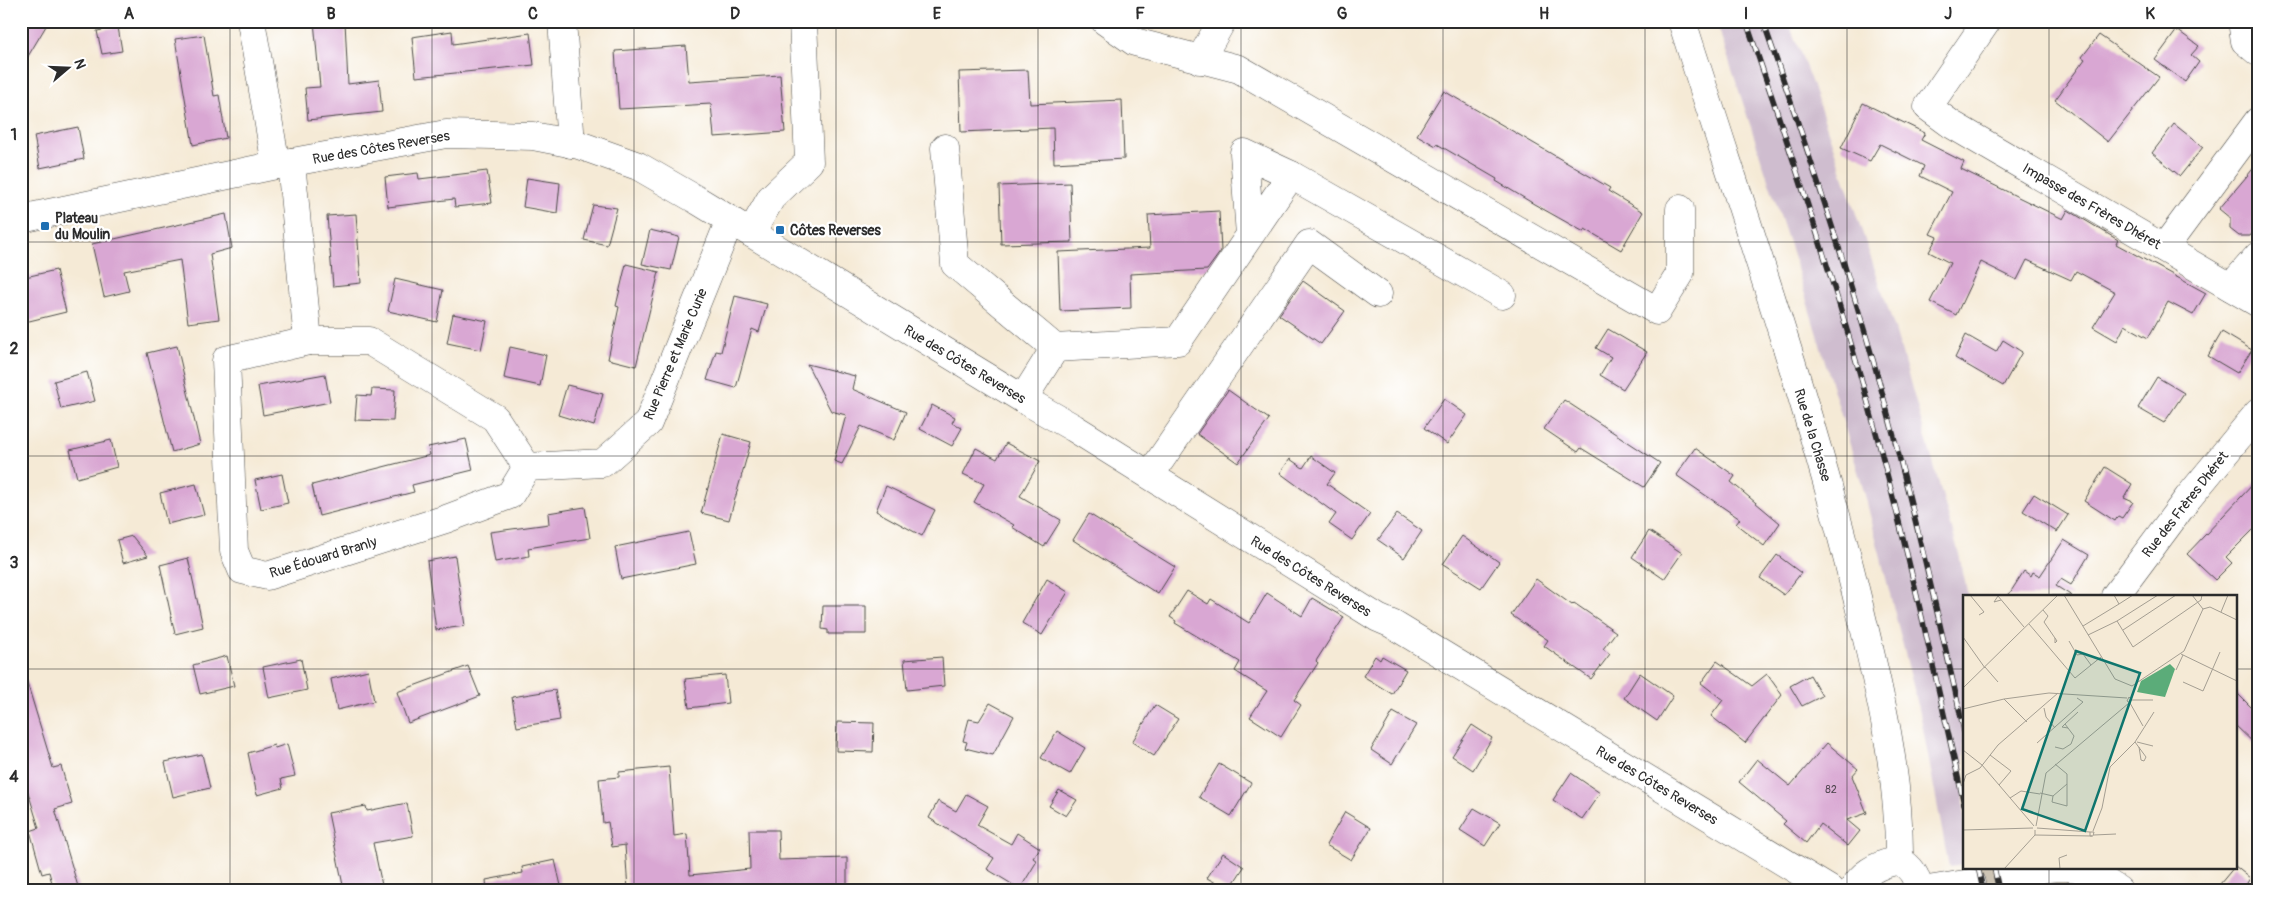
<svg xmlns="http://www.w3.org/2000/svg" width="2279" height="911" font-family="Pangolin,sans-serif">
<rect width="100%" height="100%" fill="#fff"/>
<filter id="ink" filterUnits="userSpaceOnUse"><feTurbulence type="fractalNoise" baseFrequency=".02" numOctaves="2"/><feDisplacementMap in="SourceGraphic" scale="10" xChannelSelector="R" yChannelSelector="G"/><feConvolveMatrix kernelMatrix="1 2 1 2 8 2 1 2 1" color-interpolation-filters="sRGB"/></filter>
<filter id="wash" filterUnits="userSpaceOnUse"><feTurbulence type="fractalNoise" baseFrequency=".0096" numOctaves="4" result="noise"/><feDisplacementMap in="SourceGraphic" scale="20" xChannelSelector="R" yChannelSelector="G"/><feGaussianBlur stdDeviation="1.12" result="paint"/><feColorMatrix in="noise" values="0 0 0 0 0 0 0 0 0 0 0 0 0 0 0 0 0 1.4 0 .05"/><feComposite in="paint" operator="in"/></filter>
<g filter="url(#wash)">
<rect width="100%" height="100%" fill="#f5ead6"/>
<polygon fill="#cfbdcf" points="1716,21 1788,21 1811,81 1895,329 1959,554 1968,596 1964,596 1964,865 1949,867 1920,713 1865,495 1794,258"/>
<g id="blocks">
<g fill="#d9a7d3">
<polygon points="21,21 49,21 21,68"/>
<polygon points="314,21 345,21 348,84 379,80 382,112 308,120 305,88 320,87"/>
<polygon points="118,27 122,51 102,54 97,31"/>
<polygon points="2177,30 2199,46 2191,55 2199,62 2185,82 2155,60"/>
<polygon points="452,31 453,44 530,33 534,65 416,77 412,37"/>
<polygon points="204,35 214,96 219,95 226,138 193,145 175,39"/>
<polygon points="2099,35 2159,77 2108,142 2055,100 2085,59 2082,57"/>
<polygon points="686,46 689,81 780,75 785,132 714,137 711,104 619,109 615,51"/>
<polygon points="1028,70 1030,104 1122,100 1124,159 1054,163 1053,128 961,132 959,72"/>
<polygon points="1444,91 1610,188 1608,191 1643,212 1621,250 1585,229 1584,232 1534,204 1496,181 1497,179 1437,144 1436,146 1417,135"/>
<polygon points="1863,103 1925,133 1921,140 1964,162 1961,169 2063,219 2068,210 2118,240 2116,244 2206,293 2193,315 2168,302 2148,338 2125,325 2117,341 2093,327 2115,292 2076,271 2071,280 2027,260 2017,280 1981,262 1956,315 1930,302 1950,263 1929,252 1937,237 1930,234 1952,192 1920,176 1924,166 1880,144 1870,161 1841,148"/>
<polygon points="2174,124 2203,147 2180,176 2152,153"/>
<polygon points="78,127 84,159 40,168 34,136"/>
<polygon points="2258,163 2258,226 2250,236 2239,236 2230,229 2230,218 2219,209"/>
<polygon points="487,171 492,203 455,207 454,199 388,207 385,177 418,173 419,179"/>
<polygon points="527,178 560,183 557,213 523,207"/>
<polygon points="1070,183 1072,242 1001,244 999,186"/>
<polygon points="593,205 617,208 607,245 584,240"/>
<polygon points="1219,211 1221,251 1207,270 1130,274 1131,308 1060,311 1058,252 1150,248 1148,215"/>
<polygon points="226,214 232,248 210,254 219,319 188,323 180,260 124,271 129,291 104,297 92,244"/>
<polygon points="356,214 361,283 333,286 327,216"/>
<polygon points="650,230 679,237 671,270 642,264"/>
<polygon points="626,264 659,272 636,366 608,359 619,307 616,306"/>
<polygon points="56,270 66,312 21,323 21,278"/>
<polygon points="395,279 443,290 437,322 388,311"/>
<polygon points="1303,281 1345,311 1321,344 1279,315"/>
<polygon points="735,296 767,304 759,332 752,329 736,388 707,380 716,351 721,352"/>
<polygon points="453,314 487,321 481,350 447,343"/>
<polygon points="1608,329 1647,352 1623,389 1600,375 1611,357 1596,348"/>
<polygon points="2222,332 2252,350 2237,373 2208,356"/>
<polygon points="1966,335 1996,352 2003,340 2022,352 2003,386 1955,358"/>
<polygon points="177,346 200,444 172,452 147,353"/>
<polygon points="510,347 546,355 540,386 504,378"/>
<polygon points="807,364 855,376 852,389 906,412 894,440 861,426 842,464 834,461 846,415 831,411"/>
<polygon points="87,372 95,401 61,409 54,381"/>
<polygon points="325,374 330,402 263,415 258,386"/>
<polygon points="2157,377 2184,393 2164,423 2138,408"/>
<polygon points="567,385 603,394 594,426 558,415"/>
<polygon points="372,389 395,390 393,421 355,420 357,395 371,396"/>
<polygon points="1228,390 1269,419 1238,463 1197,434"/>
<polygon points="1444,399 1467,415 1447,444 1424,428"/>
<polygon points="1564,400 1660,463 1644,487 1581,448 1578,452 1544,429"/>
<polygon points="932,405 955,417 952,423 962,428 952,446 920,429"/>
<polygon points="723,434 751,442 729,520 701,513"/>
<polygon points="466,439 473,470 412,485 414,492 319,516 312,485 430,455 428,447"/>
<polygon points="111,440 117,467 77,478 70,450"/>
<polygon points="1006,443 1040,461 1020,496 1061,520 1044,547 1012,527 1014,525 974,502 984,484 963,474 976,448 997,459"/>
<polygon points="1695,448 1735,476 1731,482 1780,523 1764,546 1736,524 1740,519 1676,475"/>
<polygon points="1311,456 1335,473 1327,484 1370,514 1352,540 1329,524 1336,514 1280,473 1290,459 1303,468"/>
<polygon points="2105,467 2132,484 2124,498 2133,502 2122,518 2118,516 2115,521 2084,501"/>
<polygon points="282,474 288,503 261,509 255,480"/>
<polygon points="2258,479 2258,525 2226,557 2232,563 2215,580 2187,554"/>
<polygon points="196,484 204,515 167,524 160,493"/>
<polygon points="886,486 935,510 922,536 876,511"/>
<polygon points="2034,494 2068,515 2057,532 2023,511"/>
<polygon points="585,507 590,538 528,548 529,556 495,562 490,532 549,524 548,513"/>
<polygon points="1089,514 1175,567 1158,594 1073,540"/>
<polygon points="1397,514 1422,531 1404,558 1378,540"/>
<polygon points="1649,531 1682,553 1664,579 1632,557"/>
<polygon points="689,532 696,564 621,579 615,547"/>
<polygon points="132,536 148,556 123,563 117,540"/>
<polygon points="1462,536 1499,562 1481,588 1443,564"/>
<polygon points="2064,540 2089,555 2071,585 2061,579 2056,586 2072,596 2008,596 2024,571 2031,576 2033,572 2040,576"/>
<polygon points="1777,555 1801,573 1784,595 1760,578"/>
<polygon points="455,556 465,626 436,630 427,561"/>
<polygon points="188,558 203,627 175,634 160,565"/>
<polygon points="1047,579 1068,592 1042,635 1022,623"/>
<polygon points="1536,579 1572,605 1574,603 1616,632 1603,649 1610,654 1591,679 1544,646 1548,640 1511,615"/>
<polygon points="1187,591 1208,604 1211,599 1249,623 1267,593 1302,616 1312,598 1344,617 1316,661 1318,663 1294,700 1301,705 1281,737 1250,717 1267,691 1235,671 1240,662 1175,623 1176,621 1170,617"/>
<polygon points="823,606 866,606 866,634 828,634 828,630 822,629"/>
<polygon points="227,656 234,686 200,694 193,665"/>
<polygon points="1375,656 1380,660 1382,656 1406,670 1392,694 1363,676"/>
<polygon points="942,657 944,686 907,690 904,660"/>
<polygon points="301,659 307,690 269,698 263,667"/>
<polygon points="1717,661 1752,686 1767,674 1782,695 1745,743 1711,716 1723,700 1701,683"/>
<polygon points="468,666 480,696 408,723 397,692"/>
<polygon points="368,670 374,701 337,710 331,679"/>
<polygon points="1640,673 1673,696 1657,721 1624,698"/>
<polygon points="725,675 728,703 689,708 685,679"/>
<polygon points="1810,675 1822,696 1802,706 1790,686"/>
<polygon points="26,679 53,768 61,766 72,804 55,809 79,890 54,890 49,872 42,874 30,831 39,828 21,769 21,680"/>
<polygon points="555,690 560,720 517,727 512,697"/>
<polygon points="2235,691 2258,714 2258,747 2235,725"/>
<polygon points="990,703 1014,716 993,755 965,748 967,742 963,741 969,719 979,721"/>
<polygon points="1155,705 1178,719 1154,756 1132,742"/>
<polygon points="1393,712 1416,725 1392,764 1371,750"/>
<polygon points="837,722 874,723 873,752 836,751"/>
<polygon points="1472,725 1492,738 1473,770 1452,756"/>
<polygon points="1057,731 1085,748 1070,774 1041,758"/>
<polygon points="1827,743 1858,769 1852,776 1867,813 1847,820 1860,831 1848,846 1820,824 1806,843 1783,824 1786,821 1739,782 1757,759 1790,786"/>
<polygon points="287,744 295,776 281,779 283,788 257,795 248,753 274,745 275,748"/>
<polygon points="202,754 210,788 173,797 165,762"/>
<polygon points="1219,764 1251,783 1231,816 1199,797"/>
<polygon points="669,767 674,836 687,834 690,875 750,869 749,830 778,830 779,860 847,858 847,890 628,890 625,845 612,847 608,822 603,823 599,779 619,777 619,772"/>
<polygon points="1571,773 1600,793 1582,819 1553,800"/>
<polygon points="1059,790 1077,800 1066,816 1049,806"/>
<polygon points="966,794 988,806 977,825 1011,844 1017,833 1040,848 1033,858 1037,861 1020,889 987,869 994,858 929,818 938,801 956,811"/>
<polygon points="407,803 413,836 373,843 383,890 344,890 328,813 366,806 367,811"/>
<polygon points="1474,808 1500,823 1485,846 1460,830"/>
<polygon points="1345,812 1371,828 1351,860 1326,845"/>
<polygon points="1223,853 1244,867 1229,890 1207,878"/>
<polygon points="555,860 562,890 487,890 486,880 523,873 522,867"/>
<polygon points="2235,866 2250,878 2243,890 2215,890"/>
</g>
</g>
</g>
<g filter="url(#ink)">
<use href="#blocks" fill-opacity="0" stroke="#494845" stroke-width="1"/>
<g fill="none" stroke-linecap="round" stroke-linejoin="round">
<polyline stroke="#cdc4b4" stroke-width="28" stroke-dasharray="28 14" stroke-linecap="butt" points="1971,883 2008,877"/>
<g stroke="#494845" stroke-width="29">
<g id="minor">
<polyline points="251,21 276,165"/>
<polyline points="562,21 571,144"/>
<polyline points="1105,21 1135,42 1239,69 1657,311 1680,274 1680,209"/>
<path d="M1682,21C1742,211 1809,400 1856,593C1877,680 1900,770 1899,860"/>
<polyline points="1987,21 1928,107 1951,124 2258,303"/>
<polyline points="2242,21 2245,41 2258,52"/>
<polyline points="1200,60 1222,21"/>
<polyline points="945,148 955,264 1055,348 1178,341 1291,175 1244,153 1250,235"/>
<polyline points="291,162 308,341 369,341 495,418 527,467 603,463 648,423 730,220"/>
<polyline points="1291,175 1502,295"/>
<polyline points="21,219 276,165 446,134 533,136 579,145 638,166 697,200 1023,399 1074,428 1378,618 1392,624 1830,890"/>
<polyline points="751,233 771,198 809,162 803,21"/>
<polyline points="2164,248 2258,121"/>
<polyline points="2231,287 2258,256"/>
<polyline points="308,341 226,360 234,551 242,570 267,576 446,519 510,495 527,467"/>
<polyline points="1023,399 1055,348"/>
<polyline points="1150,475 1309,244 1378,294"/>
<polyline points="2115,596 2188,498 2258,413"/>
<path d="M2008,877C2029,872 2054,864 2076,868C2091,871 2105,882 2118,890"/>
<path d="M1853,890C1862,872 1880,864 1899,860C1911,868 1917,875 1918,890"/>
<polyline points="1928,890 1971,883"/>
</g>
</g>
<use href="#minor" stroke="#fff" stroke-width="28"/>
<g stroke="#2b2b2b" stroke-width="5.5">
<g id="rail">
<path d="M1746,21C1786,137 1825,253 1859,371C1900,514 1932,660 1964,804"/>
<path d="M1763,21C1803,136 1842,251 1875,367C1909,487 1937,609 1964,731"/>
<polyline points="1978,867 1983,890"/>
<polyline points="1994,867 1999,890"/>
</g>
</g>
<use href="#rail" stroke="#fff" stroke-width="4" stroke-dasharray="11" stroke-linecap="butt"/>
</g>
</g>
<path fill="none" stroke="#2b2b2b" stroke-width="1" stroke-opacity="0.55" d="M230,21V890M432,21V890M634,21V890M836,21V890M1038,21V890M1241,21V890M1443,21V890M1645,21V890M1847,21V890M2049,21V596M21,242H2258M21,456H2258M21,669H1964M2235,669H2258M2049,867V890"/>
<g fill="#1f6fb2" stroke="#fff" stroke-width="2">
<rect x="40" y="221" width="10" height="10" rx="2.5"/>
<rect x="775" y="225" width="10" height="10" rx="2.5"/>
</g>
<g text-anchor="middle" stroke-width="4.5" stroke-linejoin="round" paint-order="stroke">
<g font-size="11" fill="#564a55">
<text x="1831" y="793">82</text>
</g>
<g font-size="14" fill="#2b2b2b" stroke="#fff">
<text transform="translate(381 147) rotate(-10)" y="5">Rue des Côtes Reverses</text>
<text transform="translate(2092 206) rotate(30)" y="5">Impasse des Frères Dhéret</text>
<text transform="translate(675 354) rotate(-67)" y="5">Rue Pierre et Marie Curie</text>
<text transform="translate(965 364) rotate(31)" y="5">Rue des Côtes Reverses</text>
<text transform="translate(1813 435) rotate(73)" y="5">Rue de la Chasse</text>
<text transform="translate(2185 504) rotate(-52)" y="5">Rue des Frères Dhéret</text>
<text transform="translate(323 557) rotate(-17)" y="5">Rue Édouard Branly</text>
<text transform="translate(1311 576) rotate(32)" y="5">Rue des Côtes Reverses</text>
<text transform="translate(1657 785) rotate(31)" y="5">Rue des Côtes Reverses</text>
</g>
<g font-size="14" font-weight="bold" fill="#2b2b2b" stroke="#fff" text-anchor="start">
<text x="55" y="223">Plateau<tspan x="55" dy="16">du Moulin</tspan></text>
<text x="790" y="235">Côtes Reverses</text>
</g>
</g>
<g transform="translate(1963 595)">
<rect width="274" height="274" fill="#f5ead6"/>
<path d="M207,69L212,74L202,102L174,97L178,86Z" fill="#5bac79"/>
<path fill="none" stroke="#a49e92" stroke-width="1" d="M7,0L21,17L16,20M101,0L152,84L169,91M151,0L156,9L170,0M229,0L240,14M38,5L31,7L35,1L61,32M240,14L247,12L274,25M80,15L85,21L81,27L94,46L92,48V43M258,17L265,0M154,26L170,52L238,5L239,0M66,29L112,83L138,62M120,31L156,9M160,35L213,0M125,40L154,26L195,0M0,42L22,73M106,46L114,60L120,59L128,70M218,59L274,86M22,72L35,87M213,75L220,60M220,87L240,96L257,57M169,91L221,56L240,14M0,93L95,0M166,102L168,104L167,108L164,106ZM41,104L64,127M168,105H190M167,108L180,131M81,113L83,122L92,133M0,114L41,104L86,98L164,103M102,129L115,117M172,147L183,162L181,166L178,165L176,152M174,147L190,151M74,148L120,107L114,103M92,152L100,154L108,149L111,141L102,129L99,132L105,133M0,155L19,170L71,231M27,160L48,176L36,190M0,189L3,180L17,173L35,150L95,98M77,198L90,201L104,189V179L92,169M90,201L89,207L104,211V189M47,203L58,196L77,199M73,231L83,178L166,108M74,233L127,237M0,235L70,233M130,236L139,213L147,172L172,147L191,117M127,237H131L130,241H127ZM72,240L129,241M131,240L153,239M41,274L72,240V235M97,274L96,263L104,260"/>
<path fill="#0f766e" fill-opacity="0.15" stroke="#0f766e" stroke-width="2.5" d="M113,56L177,78L122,236L59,214Z"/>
<rect width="274" height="274" fill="none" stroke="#2b2b2b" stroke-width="2.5"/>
</g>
<rect width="2279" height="911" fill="none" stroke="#fff" stroke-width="55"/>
<g transform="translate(68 68) rotate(71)" stroke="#ffffff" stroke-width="4" paint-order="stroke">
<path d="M0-4L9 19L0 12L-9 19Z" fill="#2b2b2b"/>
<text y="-8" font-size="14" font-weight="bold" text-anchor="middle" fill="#2b2b2b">N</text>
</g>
<rect x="28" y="28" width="2224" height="856" fill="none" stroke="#2b2b2b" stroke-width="2"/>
<g font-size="16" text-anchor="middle" font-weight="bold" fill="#2b2b2b">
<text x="129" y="19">A</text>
<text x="331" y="19">B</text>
<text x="533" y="19">C</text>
<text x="735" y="19">D</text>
<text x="937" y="19">E</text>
<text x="1140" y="19">F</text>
<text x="1342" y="19">G</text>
<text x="1544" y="19">H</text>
<text x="1746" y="19">I</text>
<text x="1948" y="19">J</text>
<text x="2150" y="19">K</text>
<text x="14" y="140">1</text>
<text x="14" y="354">2</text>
<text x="14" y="568">3</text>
<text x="14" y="782">4</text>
</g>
</svg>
